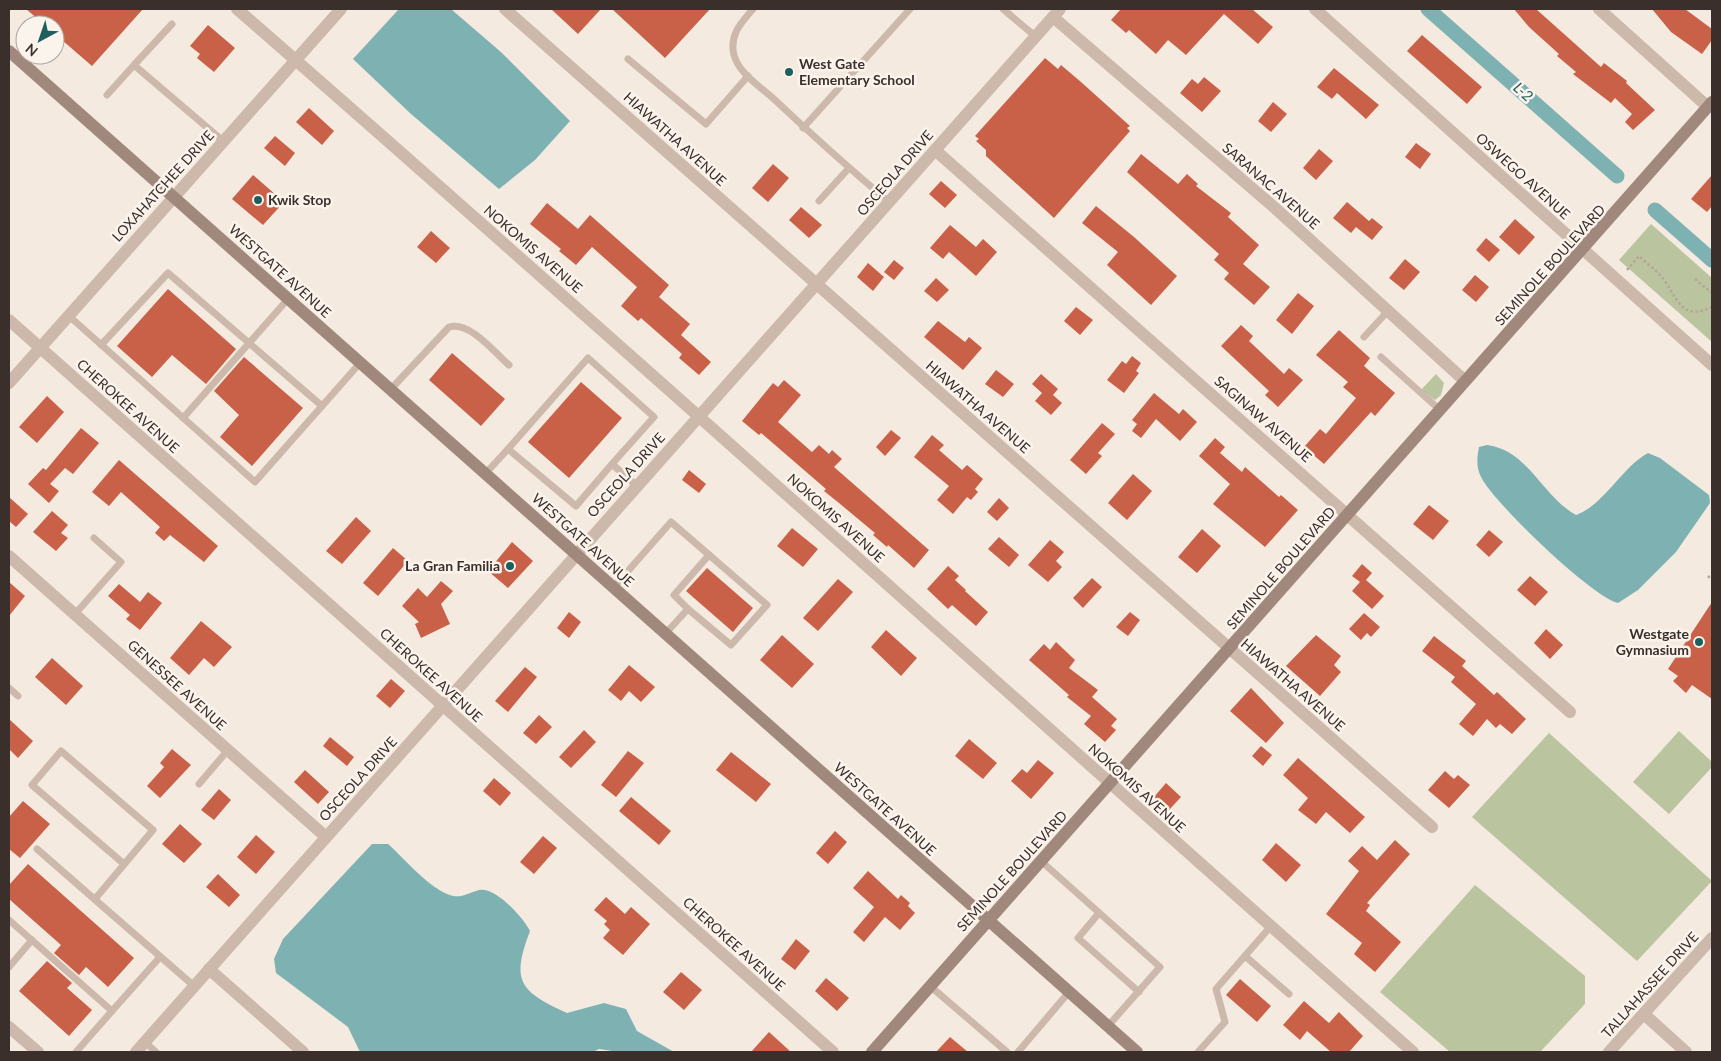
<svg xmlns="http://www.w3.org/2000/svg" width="1721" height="1061" font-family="Lato,sans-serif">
<rect width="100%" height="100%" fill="#f4eae0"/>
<g fill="#bac49f">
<polygon points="1651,224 1712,278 1712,342 1619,260"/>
<polygon points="1436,374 1444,383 1441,395 1435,400 1421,390"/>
<polygon points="1679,731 1712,762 1712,767 1669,814 1633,782"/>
<polygon points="1549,733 1712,881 1637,961 1472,817"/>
<polygon points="1475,885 1585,976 1585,1004 1540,1052 1450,1052 1380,992"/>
</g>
<g fill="#7eb2b2">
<polygon points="399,9 451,9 502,53 570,121 535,160 499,189 411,114 353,59"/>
<path d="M1487,445C1528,450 1543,497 1576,515C1604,505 1622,467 1648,453L1660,458L1709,495L1710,503L1676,552L1638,590L1618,603C1593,598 1493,502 1481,477C1476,467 1477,458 1479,447Z"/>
<path d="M372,844H388C406,860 425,884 447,894C460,900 467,893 479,890C495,886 524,918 530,931C511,981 519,991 567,1013L604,1003L626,1009L637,1031L674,1052H619L599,1049L593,1052H360L348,1027L276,973L274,959L283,939Z"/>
</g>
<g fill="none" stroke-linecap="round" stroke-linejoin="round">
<g stroke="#7eb2b2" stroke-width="15">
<polyline points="1428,9 1617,176"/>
<polyline points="1655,210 1712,260"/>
</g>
</g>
<g fill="#c96149">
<polygon points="26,9 143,9 92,66 55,34 55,25 45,25"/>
<polygon points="551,9 601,9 578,34"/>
<polygon points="612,9 710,9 665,58"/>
<polygon points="1121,9 1252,9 1273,27 1258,44 1224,14 1186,55 1168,40 1156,54 1129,30 1126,33 1111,20"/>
<polygon points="1514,9 1536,9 1601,67 1604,63 1627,81 1626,83 1655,110 1633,130 1625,122 1632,114 1615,98 1611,103 1573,74 1576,72 1557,56 1559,54 1529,27"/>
<polygon points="1652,9 1685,9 1712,29 1712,40 1702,54 1671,32"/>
<polygon points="208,25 235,48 214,72 197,58 200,54 190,46"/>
<polygon points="1422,35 1482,87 1467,104 1407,51"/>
<polygon points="1045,58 1058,69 1061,65 1081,82 1130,126 1127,128 1130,131 1054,218 986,156 986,150 976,141 979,139 975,136"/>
<polygon points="1334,68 1379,105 1366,119 1337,93 1332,99 1317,87"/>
<polygon points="1204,77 1221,91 1202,112 1180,93 1192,79 1198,84"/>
<polygon points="1273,102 1287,114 1271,132 1258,121"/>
<polygon points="309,108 334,131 322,145 296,122"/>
<polygon points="275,136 295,153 285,166 264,148"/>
<polygon points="1416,143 1431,154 1420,169 1405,157"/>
<polygon points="1319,149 1333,161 1316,180 1303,168"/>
<polygon points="1141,154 1178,184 1187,174 1198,184 1196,186 1231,213 1228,217 1259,245 1243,264 1270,287 1254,305 1224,279 1229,273 1214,260 1219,254 1127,172"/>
<polygon points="773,164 789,178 768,202 752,188"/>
<polygon points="253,175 284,202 263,225 232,199"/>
<polygon points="1712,175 1712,206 1707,212 1691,199"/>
<polygon points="941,181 957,195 945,208 929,194"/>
<polygon points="1347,202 1369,221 1372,218 1383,227 1372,240 1356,227 1351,233 1333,218"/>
<polygon points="547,203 578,229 590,215 669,285 659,297 690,324 681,335 711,362 699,375 679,358 682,354 641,318 638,321 621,306 637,287 592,247 576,265 559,251 561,249 530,224"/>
<polygon points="1096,206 1134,237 1177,276 1151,305 1107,265 1118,252 1082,223"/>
<polygon points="801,207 822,225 809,238 789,220"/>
<polygon points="1515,219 1535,237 1519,255 1499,237"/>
<polygon points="950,225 976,247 983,239 997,252 976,276 949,252 943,259 930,248"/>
<polygon points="431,231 450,248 436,263 417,247"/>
<polygon points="1486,238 1500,250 1489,262 1476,250"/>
<polygon points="1405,259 1420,272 1404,290 1389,278"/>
<polygon points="894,260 904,268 894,280 884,272"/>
<polygon points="868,263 884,277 873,291 857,277"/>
<polygon points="1475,275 1489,287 1476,302 1462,290"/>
<polygon points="936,278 949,290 937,302 924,291"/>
<polygon points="168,289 236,349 206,384 172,355 152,377 117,346"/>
<polygon points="1298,293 1314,306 1292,334 1276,320"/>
<polygon points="1076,307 1093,320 1080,335 1064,321"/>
<polygon points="938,321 965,342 969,337 982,348 963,370 924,337"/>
<polygon points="1241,325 1253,336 1249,341 1284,374 1289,368 1303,380 1278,407 1265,395 1269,391 1221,346"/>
<polygon points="1339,330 1370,358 1364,366 1395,393 1375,416 1371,412 1324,464 1304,447 1320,429 1326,434 1356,398 1343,387 1348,382 1316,355"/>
<polygon points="452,353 505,399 481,426 429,380"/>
<polygon points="1132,356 1141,363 1136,371 1139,373 1124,393 1107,380 1122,361 1126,364"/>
<polygon points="244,357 303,408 252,466 220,437 239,415 214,391"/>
<polygon points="996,370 1014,384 1003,397 985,384"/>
<polygon points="1041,374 1058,389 1053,395 1062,403 1051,415 1035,401 1042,393 1032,384"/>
<polygon points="784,380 801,395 778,422 812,452 819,445 829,454 832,450 842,459 834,467 929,550 914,568 888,545 887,547 873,535 875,533 839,503 824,491 826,489 761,433 759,435 742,421 773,383 778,387"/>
<polygon points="581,382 622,418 569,478 528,442"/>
<polygon points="1154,393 1179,414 1183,409 1197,422 1180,441 1156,419 1141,438 1132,431 1137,424 1132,420"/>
<polygon points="47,396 64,412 37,443 19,427"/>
<polygon points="1102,423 1115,434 1098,453 1102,456 1086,474 1070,460"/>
<polygon points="81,428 99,443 73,474 65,468 50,484 59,491 49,503 28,484 43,468 46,470"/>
<polygon points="891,430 901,438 885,456 876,447"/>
<polygon points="932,435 944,445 939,450 962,470 967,465 983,479 975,489 978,492 971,500 967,497 953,514 937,500 949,486 914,457"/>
<polygon points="1215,438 1225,447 1220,453 1242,472 1245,467 1279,497 1281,495 1298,510 1265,547 1213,504 1230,484 1199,456"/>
<polygon points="119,460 218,546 204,562 170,535 164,541 155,533 160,527 121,492 109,506 92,492"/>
<polygon points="689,470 706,484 699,493 682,480"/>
<polygon points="1133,474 1152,491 1127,520 1108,503"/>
<polygon points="9,497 28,514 16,527 9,521"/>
<polygon points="999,498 1009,508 997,521 987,512"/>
<polygon points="1429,505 1449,521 1433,540 1413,524"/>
<polygon points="52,511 68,525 61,533 68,538 56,551 33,532"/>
<polygon points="356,517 371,531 342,564 326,551"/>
<polygon points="792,528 818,549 803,567 777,546"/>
<polygon points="1202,529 1221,546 1197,573 1178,557"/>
<polygon points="1489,530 1503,542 1489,557 1476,545"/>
<polygon points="999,537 1019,555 1009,567 988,549"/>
<polygon points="1050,540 1064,552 1056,561 1062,567 1048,582 1028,565"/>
<polygon points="512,542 533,561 508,588 488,571"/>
<polygon points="393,548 408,561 378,596 363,583"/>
<polygon points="1362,564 1372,573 1366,580 1384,596 1372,609 1352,591 1360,582 1352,576"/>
<polygon points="948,566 959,576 955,580 966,590 965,591 988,612 976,626 952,605 948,609 927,589"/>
<polygon points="707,568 753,608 733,632 686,591"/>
<polygon points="1530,576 1548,592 1535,606 1517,590"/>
<polygon points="1092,578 1102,587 1083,608 1073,598"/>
<polygon points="838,579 853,592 818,631 803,618"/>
<polygon points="441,581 453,591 441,604 450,624 421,638 415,624 419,622 402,606 418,588 427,597"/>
<polygon points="9,582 25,596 9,616"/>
<polygon points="119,584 140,602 148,592 162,603 140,630 126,619 130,615 108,596"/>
<polygon points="1712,602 1712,699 1692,685 1686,693 1673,681 1678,676 1668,669"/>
<polygon points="569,612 581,622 569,638 557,628"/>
<polygon points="1130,612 1140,620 1128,636 1116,627"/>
<polygon points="1364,613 1380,627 1371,637 1367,633 1361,640 1349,629"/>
<polygon points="201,621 232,647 214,667 204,658 189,675 170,658"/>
<polygon points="1546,629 1563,645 1550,659 1534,643"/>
<polygon points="886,630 917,658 901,676 871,647"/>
<polygon points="782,635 814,664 792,688 760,660"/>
<polygon points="1316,635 1341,656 1334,665 1341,672 1320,696 1286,666"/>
<polygon points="1434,636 1466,661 1462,666 1494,695 1497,692 1526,719 1512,734 1500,724 1496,728 1487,719 1473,736 1459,724 1476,704 1451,682 1455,677 1422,651"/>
<polygon points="1056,642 1075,660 1069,668 1098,690 1092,697 1117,719 1111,726 1116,730 1105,742 1084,724 1091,716 1067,697 1069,695 1029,660 1044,644 1050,650"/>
<polygon points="52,658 83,686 66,705 35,677"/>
<polygon points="629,665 655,687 641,702 629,691 621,701 608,690"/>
<polygon points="525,667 537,677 508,712 495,701"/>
<polygon points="391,679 405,691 390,708 376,696"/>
<polygon points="1251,688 1284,723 1266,743 1230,711"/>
<polygon points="539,715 552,727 536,744 523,733"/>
<polygon points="9,719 33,741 18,758 9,749"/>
<polygon points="584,730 596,742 571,768 559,757"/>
<polygon points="330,737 354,757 347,766 323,746"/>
<polygon points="969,739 997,763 983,779 955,756"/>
<polygon points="1261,746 1272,755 1263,766 1252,756"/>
<polygon points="172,749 191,765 160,798 147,786 164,767 160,763"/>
<polygon points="628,751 644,763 616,797 601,785"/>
<polygon points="731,752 771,784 756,802 716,770"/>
<polygon points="1298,758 1365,817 1350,833 1326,812 1316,824 1298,810 1308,798 1283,775"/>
<polygon points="1038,760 1054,773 1031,799 1011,781 1022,769 1027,773"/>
<polygon points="305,770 329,792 318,804 294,782"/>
<polygon points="1445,771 1454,779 1458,775 1470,785 1449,808 1428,790"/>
<polygon points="494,778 511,793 500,806 483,791"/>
<polygon points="1166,783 1181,797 1169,810 1154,797"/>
<polygon points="219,789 231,800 214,820 201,810"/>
<polygon points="631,797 671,831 659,845 619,811"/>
<polygon points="23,801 50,824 20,858 9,849 9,817"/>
<polygon points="180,824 202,844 184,863 162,844"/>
<polygon points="835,831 847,842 828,864 816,853"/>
<polygon points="256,835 275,852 256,874 237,857"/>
<polygon points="543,836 557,848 534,874 520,862"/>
<polygon points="1395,840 1410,854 1367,903 1370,905 1366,911 1401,942 1375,972 1354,954 1362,943 1326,914 1359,871 1348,861 1362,846 1377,860"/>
<polygon points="1276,843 1301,865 1286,882 1262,860"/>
<polygon points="28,864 134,958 108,987 86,967 79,975 54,953 61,945 9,899 9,885"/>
<polygon points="868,871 898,899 901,895 910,903 908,906 915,913 900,930 885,917 864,942 853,932 874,907 853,888"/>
<polygon points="218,874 240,895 229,907 206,887"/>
<polygon points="606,897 625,914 631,907 650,924 623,955 603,938 610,930 604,924 607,921 594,910"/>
<polygon points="796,939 810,951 795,970 781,959"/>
<polygon points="47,961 72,983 67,988 92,1010 69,1036 19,991"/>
<polygon points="681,972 702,990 684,1010 663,992"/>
<polygon points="826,978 849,998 837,1011 815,991"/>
<polygon points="1240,979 1271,1006 1257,1022 1226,995"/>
<polygon points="1304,1001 1329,1023 1339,1012 1363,1036 1349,1052 1331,1052 1307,1031 1300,1040 1283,1025"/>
<polygon points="769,1032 791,1052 751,1052"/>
<polygon points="950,1037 968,1052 936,1052"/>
</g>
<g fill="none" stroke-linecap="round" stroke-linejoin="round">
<g stroke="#b9a395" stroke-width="2.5" stroke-dasharray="2.5 2.5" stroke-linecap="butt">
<path d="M1627,270L1639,256C1647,264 1659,272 1665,281C1678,301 1683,321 1712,307"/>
<polyline points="1695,279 1712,293"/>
<polyline points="1708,576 1712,580"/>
</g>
<g stroke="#cdb9ab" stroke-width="7">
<path d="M753,9C741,23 729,35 734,55C739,74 761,87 775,100C812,135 850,169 889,202"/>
<polyline points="1003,9 1035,36"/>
<polyline points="628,59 706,124 748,76"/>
<polyline points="134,65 172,24"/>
<polyline points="107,95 134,65 223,141"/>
<polyline points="803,128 910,9"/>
<polyline points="819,201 849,168"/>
<polyline points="69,316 255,482 360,363"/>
<polyline points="1364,337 1388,311"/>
<polyline points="101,345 168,273 322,406"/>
<polyline points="1381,357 1440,410"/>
<path d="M390,390L449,327C470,321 494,352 509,365"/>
<polyline points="183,418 288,299"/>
<polyline points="612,464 654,417 588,358 508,449 576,506 612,464 637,486"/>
<polyline points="485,474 508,449"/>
<polyline points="613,588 671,522 767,605 731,645 688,609 665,634"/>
<polyline points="688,609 674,595 709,555"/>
<polyline points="75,614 121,562 94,538"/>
<polyline points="9,688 18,696"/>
<polyline points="199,784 228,750"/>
<polyline points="37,849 194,986"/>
<polyline points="1041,861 1160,967 1108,1026"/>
<polyline points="95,899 153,830 61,751 32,785 124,864"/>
<polyline points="1099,913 1078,938 1139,992"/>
<polyline points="9,920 112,1011 76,1052"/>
<polyline points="1245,956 1289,994"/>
<polyline points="9,967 32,940"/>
<polyline points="930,986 1007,1052"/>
<polyline points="112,1011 160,957"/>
<polyline points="145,1042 156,1052"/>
<polyline points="1018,1052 1069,992"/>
<polyline points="1198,1052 1225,1022 1216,989 1271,926"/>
</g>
<g stroke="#cdb9ab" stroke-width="12">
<path d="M237,9C632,353 1020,705 1413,1052"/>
<polyline points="505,9 1432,827"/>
<polyline points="1315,9 1712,365"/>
<polyline points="1599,9 1708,107"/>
<polyline points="1053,17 1275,208 1465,381"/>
<polyline points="935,150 1570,712"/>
<polyline points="9,320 833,1052"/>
<polyline points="9,383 341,9"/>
<polyline points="9,556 326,837"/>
<polyline points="209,969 303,1052"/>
<polyline points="1644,1014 1686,1052"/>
<polyline points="9,1027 38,1052"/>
<polyline points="136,1052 1060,9"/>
<polyline points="1609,1052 1712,938"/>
</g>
<g stroke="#a1887c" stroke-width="12">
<polyline points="9,51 1137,1052"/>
<polyline points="872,1052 1712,102"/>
</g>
</g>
<g fill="#1e5e5e" stroke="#fbf4ed" stroke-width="2">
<circle cx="789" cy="72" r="5"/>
<circle cx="258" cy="200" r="5"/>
<circle cx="510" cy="566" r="5"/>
<circle cx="1699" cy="642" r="5"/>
</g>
<g text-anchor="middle" stroke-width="5" stroke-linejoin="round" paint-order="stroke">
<g font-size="14" font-weight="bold" fill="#3b2f2b" stroke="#fbf4ed" text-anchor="start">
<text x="799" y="69">West Gate<tspan x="799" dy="16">Elementary School</tspan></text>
<text x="268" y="205">Kwik Stop</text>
<text x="500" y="571" text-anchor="end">La Gran Familia</text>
<text x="1689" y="639" text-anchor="end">Westgate<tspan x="1689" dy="16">Gymnasium</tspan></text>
</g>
<g font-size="14" fill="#3b2f2b" stroke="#fbf4ed">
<text transform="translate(675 139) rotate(42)" y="5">HIAWATHA AVENUE</text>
<text transform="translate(895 173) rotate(-49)" y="5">OSCEOLA DRIVE</text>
<text transform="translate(1523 176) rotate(42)" y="5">OSWEGO AVENUE</text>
<text transform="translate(163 186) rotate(-48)" y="5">LOXAHATCHEE DRIVE</text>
<text transform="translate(1271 186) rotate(41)" y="5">SARANAC AVENUE</text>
<text transform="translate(533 249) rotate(41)" y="5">NOKOMIS AVENUE</text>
<text transform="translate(1550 265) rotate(-48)" y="5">SEMINOLE BOULEVARD</text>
<text transform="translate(280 271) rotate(42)" y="5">WESTGATE AVENUE</text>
<text transform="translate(128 406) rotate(42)" y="5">CHEROKEE AVENUE</text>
<text transform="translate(978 407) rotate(41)" y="5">HIAWATHA AVENUE</text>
<text transform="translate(1263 419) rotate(41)" y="5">SAGINAW AVENUE</text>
<text transform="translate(626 475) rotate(-48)" y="5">OSCEOLA DRIVE</text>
<text transform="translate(836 518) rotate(42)" y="5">NOKOMIS AVENUE</text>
<text transform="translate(583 540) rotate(42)" y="5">WESTGATE AVENUE</text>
<text transform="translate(1281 568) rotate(-49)" y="5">SEMINOLE BOULEVARD</text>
<text transform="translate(431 675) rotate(42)" y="5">CHEROKEE AVENUE</text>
<text transform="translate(177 685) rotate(42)" y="5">GENESSEE AVENUE</text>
<text transform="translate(1293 685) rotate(41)" y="5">HIAWATHA AVENUE</text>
<text transform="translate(358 779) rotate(-48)" y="5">OSCEOLA DRIVE</text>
<text transform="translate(1137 788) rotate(42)" y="5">NOKOMIS AVENUE</text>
<text transform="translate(885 809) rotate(42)" y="5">WESTGATE AVENUE</text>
<text transform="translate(1012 871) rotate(-48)" y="5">SEMINOLE BOULEVARD</text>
<text transform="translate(734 944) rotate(42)" y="5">CHEROKEE AVENUE</text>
<text transform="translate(1650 985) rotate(-48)" y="5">TALLAHASSEE DRIVE</text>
</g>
<g font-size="15" font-style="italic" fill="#1e5e5e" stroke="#fbf4ed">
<text transform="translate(1523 92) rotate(41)" y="5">L-2</text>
</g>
</g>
<rect width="1721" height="1061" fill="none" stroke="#3b2f2b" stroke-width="20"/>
<g transform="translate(40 40) rotate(220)"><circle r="24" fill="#fbf4ed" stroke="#aea59f"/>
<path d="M0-4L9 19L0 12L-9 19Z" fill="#1e5e5e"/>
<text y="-8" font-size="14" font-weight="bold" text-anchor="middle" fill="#3b2f2b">N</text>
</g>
</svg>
